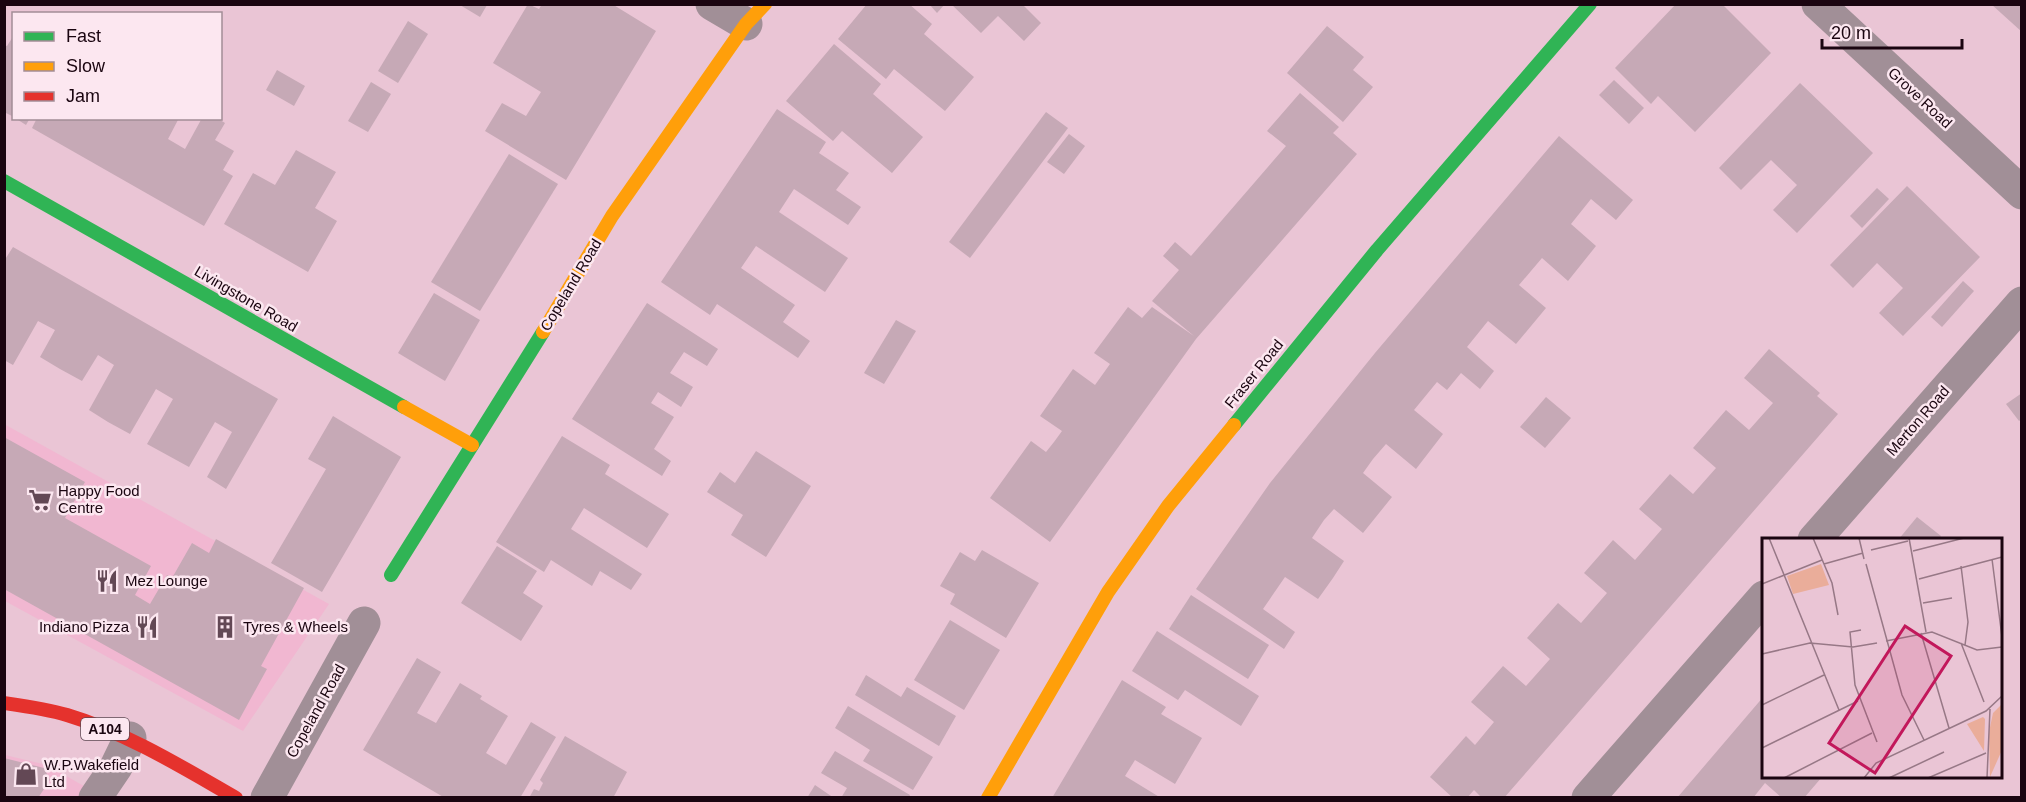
<svg xmlns="http://www.w3.org/2000/svg" width="2026" height="802" font-family="Helvetica,sans-serif">
<rect width="100%" height="100%" fill="#eac5d5"/>
<g fill="#f1b7d1">
<polygon points="4,424 329,604 243,731 5,601"/>
<polygon points="5,755 47,765 103,797 5,798"/>
</g>
<g fill="#c6a9b6">
<polygon points="528,4 539,9 542,4 612,4 656,31 566,180 485,131 502,103 526,116 541,92 493,63"/>
<polygon points="867,4 909,4 932,24 924,34 974,77 945,111 894,69 886,79 838,39"/>
<polygon points="929,4 945,4 937,13"/>
<polygon points="951,4 1022,4 1041,23 1024,41 998,16 981,33"/>
<polygon points="1676,4 1722,4 1771,53 1695,132 1658,96 1651,104 1615,68"/>
<polygon points="1991,4 2022,4 2022,32"/>
<polygon points="460,5 487,5 480,17"/>
<polygon points="408,21 428,34 398,83 378,71"/>
<polygon points="1327,26 1364,57 1353,70 1373,87 1343,122 1287,73"/>
<polygon points="14,35 14,117 4,112 4,45 7,46"/>
<polygon points="834,44 881,84 873,94 923,137 892,173 842,131 833,141 786,101"/>
<polygon points="277,70 305,86 294,106 266,90"/>
<polygon points="1614,80 1644,108 1629,124 1599,95"/>
<polygon points="371,82 391,94 368,132 348,121"/>
<polygon points="1800,83 1873,153 1797,233 1773,210 1797,185 1771,160 1741,190 1719,168"/>
<polygon points="1300,93 1339,127 1333,133 1357,154 1196,339 1050,542 990,498 1031,441 1046,452 1054,442 1062,431 1040,416 1073,369 1095,385 1110,364 1094,353 1128,307 1142,318 1152,307 1194,336 1152,301 1179,270 1163,256 1175,242 1191,256 1286,146 1267,131"/>
<polygon points="777,109 826,142 819,153 849,173 836,190 861,207 848,225 794,189 779,212 848,258 825,292 756,246 741,268 795,305 783,322 810,341 798,358 717,304 710,315 661,282"/>
<polygon points="1046,112 1068,128 970,258 949,242"/>
<polygon points="15,118 30,118 26,125"/>
<polygon points="37,118 179,118 168,139 185,149 202,118 217,118 225,123 215,140 234,151 223,170 233,176 204,226 32,128"/>
<polygon points="1069,134 1085,146 1064,174 1047,162"/>
<polygon points="1559,136 1633,200 1616,220 1591,199 1571,224 1596,246 1568,281 1542,258 1519,285 1546,308 1516,344 1488,321 1467,347 1494,371 1480,389 1461,373 1447,390 1437,382 1414,410 1443,434 1416,469 1386,444 1373,459 1363,473 1392,497 1363,533 1334,509 1324,520 1312,538 1344,561 1333,578 1318,599 1285,577 1263,609 1295,632 1284,649 1196,589 1270,483 1375,353"/>
<polygon points="296,150 336,172 315,208 337,221 308,272 224,224 253,173 275,185"/>
<polygon points="509,154 558,184 480,311 431,282"/>
<polygon points="1907,186 1980,257 1903,336 1879,313 1903,288 1877,263 1853,288 1830,265"/>
<polygon points="1877,188 1889,199 1862,228 1850,216"/>
<polygon points="13,247 278,399 226,489 207,477 232,432 215,422 189,467 147,444 173,399 156,389 130,434 108,422 89,410 114,365 98,355 82,381 60,369 40,357 55,330 38,321 13,365 4,360 4,261"/>
<polygon points="1963,281 1974,291 1942,327 1931,317"/>
<polygon points="434,293 480,320 445,381 398,353"/>
<polygon points="647,303 718,349 707,366 684,352 670,373 693,387 681,407 658,392 651,403 674,417 654,449 671,461 662,476 572,419"/>
<polygon points="896,320 916,331 884,384 864,373"/>
<polygon points="1769,349 1820,393 1817,396 1838,414 1504,798 1482,798 1474,790 1467,798 1453,798 1430,777 1466,736 1475,745 1494,722 1471,702 1503,666 1526,686 1550,659 1527,638 1558,603 1581,623 1607,593 1584,573 1613,540 1635,560 1662,529 1639,509 1670,474 1693,494 1716,468 1693,448 1726,410 1749,430 1773,403 1744,378"/>
<polygon points="2022,393 2022,419 2019,421 2006,404"/>
<polygon points="1546,397 1571,418 1545,448 1520,427"/>
<polygon points="333,416 401,457 322,592 271,563 326,469 308,459"/>
<polygon points="562,436 610,465 605,474 669,514 647,548 584,508 571,529 642,574 631,590 600,571 592,586 551,560 544,572 496,542"/>
<polygon points="4,437 85,482 65,518 151,566 135,595 150,604 167,575 172,578 192,543 209,553 216,539 304,588 261,666 267,669 239,720 4,589"/>
<polygon points="756,451 811,486 766,557 731,535 743,515 707,492 720,472 735,483"/>
<polygon points="1917,517 1941,536 1938,540 1898,540"/>
<polygon points="497,546 537,571 523,593 543,606 521,641 461,603"/>
<polygon points="982,550 1039,583 1006,638 950,604 955,594 940,586 960,552 975,561"/>
<polygon points="1191,595 1269,645 1248,679 1169,629"/>
<polygon points="950,620 1000,650 964,710 914,680"/>
<polygon points="1157,631 1259,696 1241,726 1185,690 1178,700 1132,671"/>
<polygon points="417,658 441,672 417,713 436,723 460,683 482,696 480,699 508,716 486,753 506,765 531,722 556,737 520,798 445,798 363,750"/>
<polygon points="866,675 901,697 907,687 956,716 939,746 855,695"/>
<polygon points="1122,680 1166,707 1161,714 1202,738 1175,784 1135,760 1125,776 1161,798 1052,798"/>
<polygon points="1764,696 1764,776 1822,777 1804,798 1782,798 1765,783 1753,798 1677,798"/>
<polygon points="848,706 933,757 913,790 863,761 870,750 835,728"/>
<polygon points="565,736 627,772 613,798 529,798 534,789 539,791 543,783 540,780"/>
<polygon points="835,751 910,795 909,798 841,798 847,788 821,773"/>
<polygon points="4,758 44,768 50,780 38,798 4,798"/>
<polygon points="815,785 834,798 807,798"/>
</g>
<g fill="none" stroke-linecap="round" stroke-linejoin="round">
<g stroke="#a18f97" stroke-width="33">
<polyline points="712,4 746,24"/>
<polyline points="1818,4 2022,193"/>
<polyline points="1814,540 2022,303"/>
<polyline points="95,798 116,767 130,738"/>
<polyline points="267,798 364,623"/>
<polyline points="1588,798 1764,597"/>
</g>
<g stroke="#30b455" stroke-width="14">
<polyline points="4,181 404,407"/>
<polyline points="1234,425 1377,250 1590,4"/>
<polyline points="391,575 543,332"/>
</g>
<g stroke="#ff9f0a" stroke-width="14">
<polyline points="543,332 612,216 746,24 765,4"/>
<polyline points="404,407 472,445"/>
<polyline points="988,798 1108,592 1168,506 1234,425"/>
</g>
<path stroke="#e5322d" stroke-width="14" d="M4,703C25,706 47,709 67,715C127,733 182,767 236,798"/>
</g>
<defs>
<g id="supermarket-bare" transform="scale(1.8)"><path d="M-6-5.5h2.5l.6 2H6L4.5 2H-2.5L-4.4-4H-6ZM-1.5 3.2a1.3 1.3 0 1 0 .1 0ZM3 3.2a1.3 1.3 0 1 0 .1 0Z" fill="#634855" stroke="#fce7f0" stroke-width="2.5" paint-order="stroke"/></g>
<g id="restaurant-bare" transform="scale(1.8)"><path d="M-5-6h1v4h1v-4h1v4h1v-4h1v5L-1.5 .5V6h-2V.5L-5-1ZM5-6V6H3V1.5H1.5Q1.5-4 5-6Z" fill="#634855" stroke="#fce7f0" stroke-width="2.5" paint-order="stroke"/></g>
<g id="building-bare" transform="scale(1.8)"><path d="M-4-6H4V6H1V3H-1V6H-4ZM-2.5-4.3h1.7v1.8h-1.7ZM.8-4.3h1.7v1.8H.8ZM-2.5-1h1.7V.8h-1.7ZM.8-1h1.7V.8H.8Z" fill="#634855" stroke="#fce7f0" stroke-width="2.5" paint-order="stroke"/></g>
<g id="shop-bare" transform="scale(1.8)"><path d="M-5-2.5h2.3a2.7 3.5 0 0 1 5.4 0H5L5.5 6h-11ZM-1.5-2.5h3a1.5 2.3 0 0 0-3 0Z" fill="#634855" stroke="#fce7f0" stroke-width="2.5" paint-order="stroke"/></g>
</defs>
<g fill-rule="evenodd">
<use href="#supermarket-bare" x="40" y="500"/>
<use href="#restaurant-bare" x="107" y="581"/>
<use href="#restaurant-bare" x="147" y="627"/>
<use href="#building-bare" x="225" y="627"/>
<use href="#shop-bare" x="26" y="774"/>
</g>
<g text-anchor="middle" stroke-width="5" stroke-linejoin="round" paint-order="stroke">
<rect fill="#fce7f0" stroke="#5e4953" stroke-width="1.5" x="81" y="718" width="48" height="22" rx="4.5"/>
<g font-size="14" font-weight="bold" fill="#1a0510">
<text x="105" y="734">A104</text>
</g>
<g font-size="15" fill="#1a0510" stroke="#fce7f0">
<text transform="translate(1920 98) rotate(43)" y="5">Grove Road</text>
<text transform="translate(571 285) rotate(-59)" y="5">Copeland Road</text>
<text transform="translate(246 299) rotate(30)" y="5">Livingstone Road</text>
<text transform="translate(1254 374) rotate(-51)" y="5">Fraser Road</text>
<text transform="translate(1918 421) rotate(-49)" y="5">Merton Road</text>
<text transform="translate(316 711) rotate(-61)" y="5">Copeland Road</text>
</g>
<g font-size="15" fill="#1a0510" stroke="#fce7f0" text-anchor="start">
<text x="58" y="496">Happy Food<tspan x="58" dy="17">Centre</tspan></text>
<text x="125" y="586">Mez Lounge</text>
<text x="129" y="632" text-anchor="end">Indiano Pizza</text>
<text x="243" y="632">Tyres &amp; Wheels</text>
<text x="44" y="770">W.P.Wakefield<tspan x="44" dy="17">Ltd</tspan></text>
</g>
</g>
<g transform="translate(1762 538)">
<rect width="240" height="240" fill="#eac5d5"/>
<path d="M59,26L67,47L31,56L25,38ZM240,166V212L228,239L227,194L231,175ZM221,179L223,181L222,213L205,186Z" fill="#eaad9a"/>
<path fill="none" stroke="#977886" stroke-width="1.5" d="M7,0L77,172M51,0L70,45L76,77M97,0L102,21M147,0L164,94M109,12L146,3M151,13L202,0M230,21L240,99M62,26L101,15M104,26L140,157L162,202M199,28L206,84L203,107M157,41L240,19M0,46L60,22M161,65L190,60M99,92L88,94L93,147L115,204M159,95L187,190M124,103L170,94L215,112L240,109M199,105L222,164M0,116L48,105L91,109L115,105M0,167L62,137M0,210L96,163M22,240L110,195M102,240L114,225L224,173L240,158M127,240L182,214M166,240L224,215M225,240L228,171"/>
<path fill="#c2185b" fill-opacity="0.15" stroke="#c2185b" stroke-width="3" d="M143,88L189,118L113,235L67,205Z"/>
<rect width="240" height="240" fill="none" stroke="#1a0510" stroke-width="3"/>
</g>
<rect width="2026" height="802" fill="none" stroke="#1a0510" stroke-width="12"/>
<rect x="12" y="12" width="210" height="108" fill="#fce7f0" stroke="#a28d96" stroke-width="1.5"/>
<rect x="24" y="32" width="30" height="9" fill="#30b455" stroke="#a28d96" stroke-width="1.5"/>
<text x="66" y="42" font-size="18" fill="#1a0510">Fast</text>
<rect x="24" y="62" width="30" height="9" fill="#ff9f0a" stroke="#a28d96" stroke-width="1.5"/>
<text x="66" y="72" font-size="18" fill="#1a0510">Slow</text>
<rect x="24" y="92" width="30" height="9" fill="#e5322d" stroke="#a28d96" stroke-width="1.5"/>
<text x="66" y="102" font-size="18" fill="#1a0510">Jam</text>
<path d="M1822 39v9h140v-9" fill="none" stroke="#1a0510" stroke-width="3"/>
<text x="1831" y="39" font-size="18" fill="#1a0510" stroke="#fce7f0" stroke-width="4.5" paint-order="stroke">20 m</text>
</svg>
